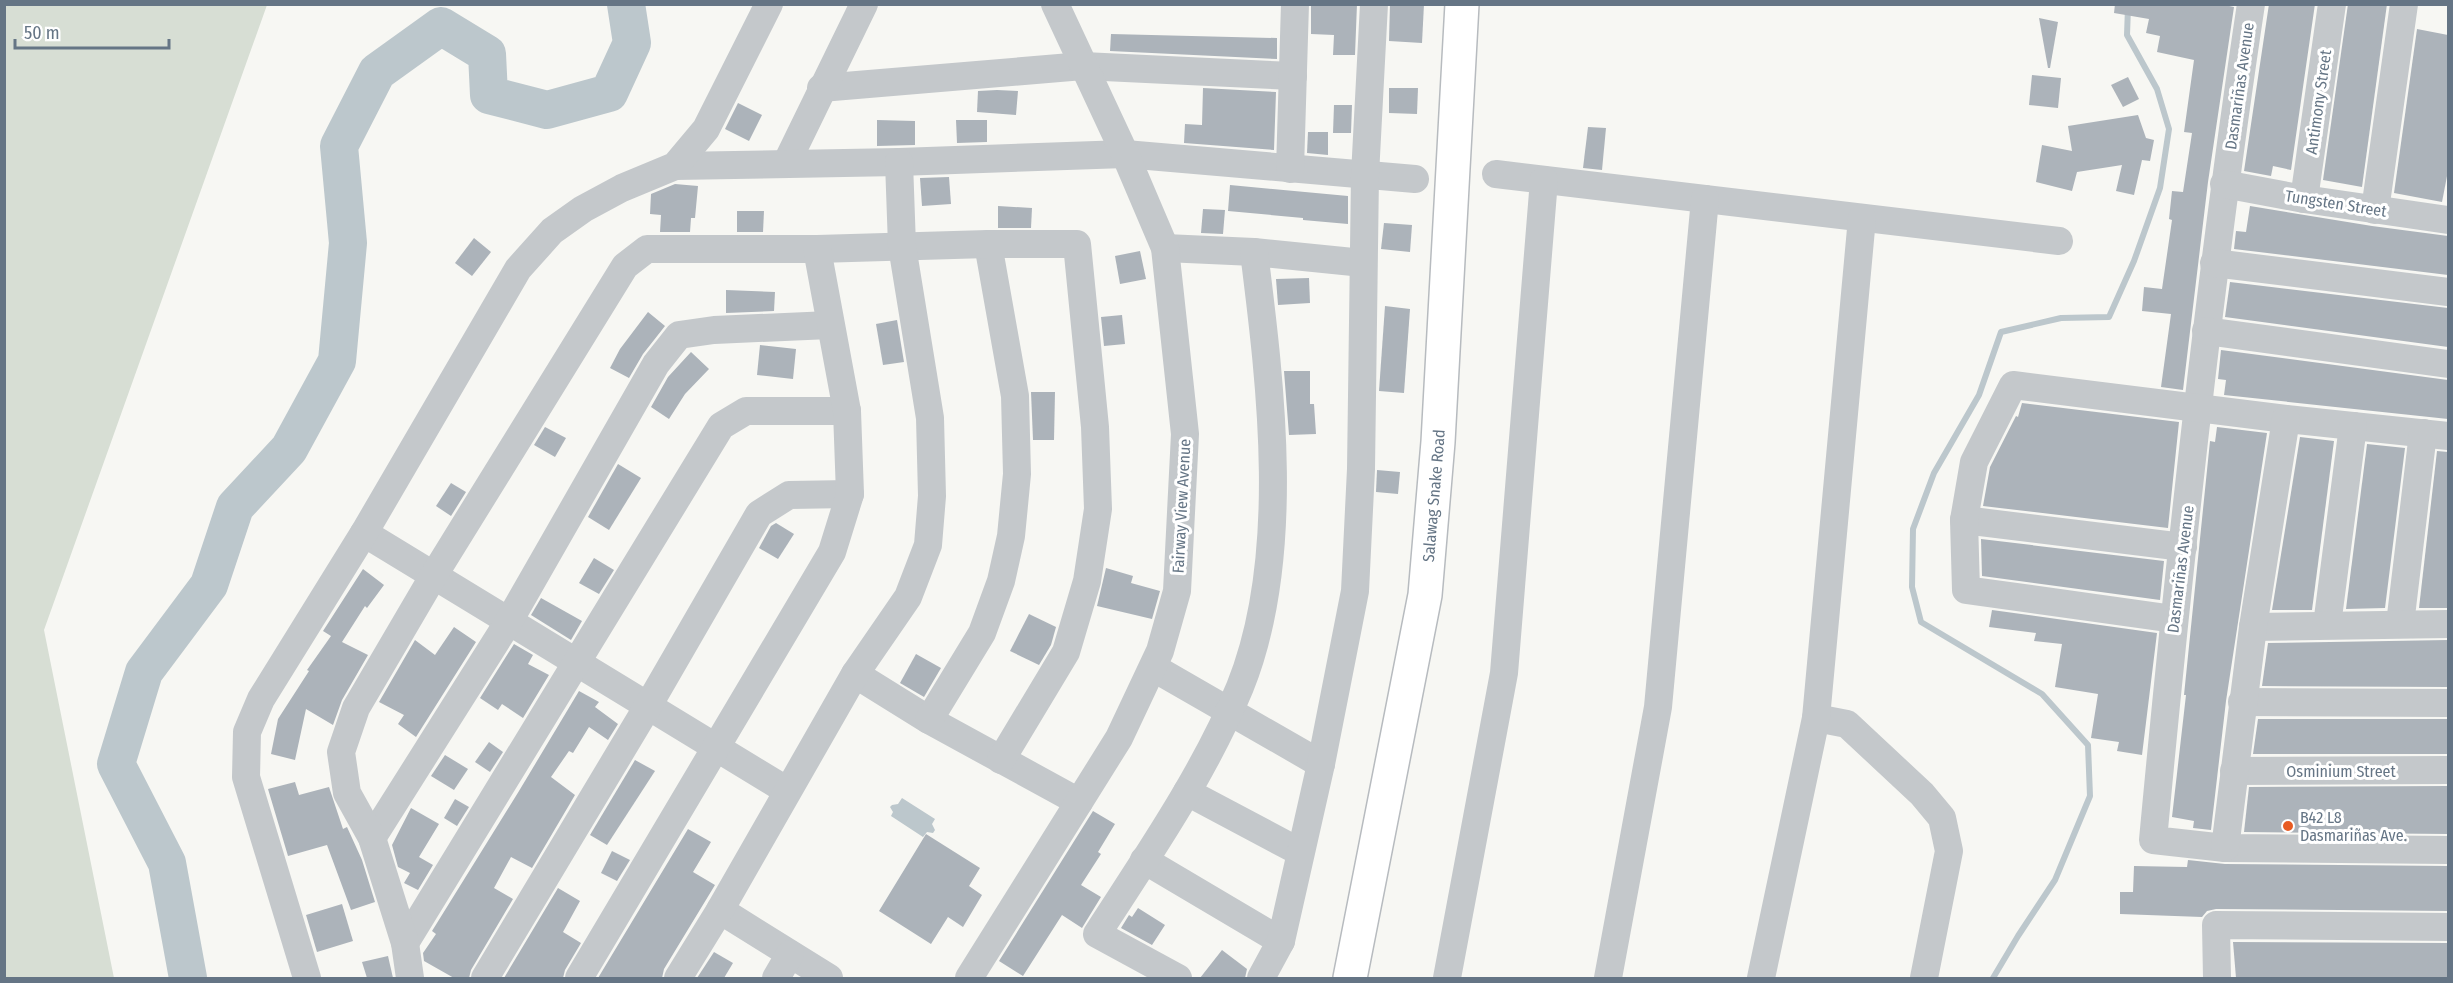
<svg xmlns="http://www.w3.org/2000/svg" width="2453" height="983" font-family="'Fira Sans Condensed',sans-serif">
<rect width="100%" height="100%" fill="#f7f7f3"/>
<polygon fill="#d7ded4" points="5,4 267,5 44,630 114,978 5,978"/>
<polygon fill="#bcc7cc" points="902,798 935,819 932,824 935,830 933,833 927,832 923,837 891,816 893,812 890,807 892,805 898,804"/>
<g fill="none" stroke-linecap="round" stroke-linejoin="round">
<polyline stroke="#bcc7cc" stroke-width="6" points="1993,978 2018,936 2055,880 2090,796 2088,745 2042,694 1921,622 1912,587 1913,529 1934,473 1979,395 2001,332 2061,318 2109,317 2134,261 2160,188 2169,129 2157,89 2127,35 2128,7"/>
<polyline stroke="#bcc7cc" stroke-width="38" points="188,978 167,863 116,764 144,672 209,585 235,507 289,449 337,361 348,243 339,146 377,72 441,26 487,54 489,95 547,110 609,93 632,43 626,4"/>
</g>
<g fill="#acb3ba">
<polygon points="1311,4 1357,4 1355,55 1333,55 1334,35 1311,34"/>
<polygon points="1390,4 1424,4 1422,43 1389,41"/>
<polygon points="2115,4 2220,4 2234,7 2208,182 2183,390 2161,387 2171,314 2142,311 2144,287 2162,289 2172,220 2169,219 2172,191 2183,192 2192,133 2184,132 2194,60 2157,52 2160,36 2146,33 2149,19 2114,13"/>
<polygon points="2269,4 2315,4 2291,170 2273,166 2271,176 2244,171"/>
<polygon points="2348,4 2387,4 2362,187 2323,180"/>
<polygon points="2039,18 2058,22 2050,68 2048,68"/>
<polygon points="2417,29 2448,35 2448,171 2442,202 2394,193"/>
<polygon points="1111,34 1277,38 1277,59 1110,51"/>
<polygon points="2032,75 2061,78 2058,108 2029,105"/>
<polygon points="2128,77 2139,99 2123,107 2111,85"/>
<polygon points="1203,88 1276,92 1274,150 1184,143 1185,124 1202,125"/>
<polygon points="1389,88 1418,88 1417,114 1389,113"/>
<polygon points="997,90 1018,91 1016,115 977,112 978,91"/>
<polygon points="738,103 762,115 749,141 725,129"/>
<polygon points="1334,105 1352,105 1351,133 1333,133"/>
<polygon points="2138,115 2146,138 2154,140 2150,161 2142,160 2134,195 2116,191 2122,165 2077,172 2072,191 2036,182 2042,145 2072,151 2068,126"/>
<polygon points="877,120 915,121 915,145 877,146"/>
<polygon points="956,120 987,120 987,142 957,143"/>
<polygon points="1588,127 1606,128 1602,170 1583,168"/>
<polygon points="1308,132 1328,132 1328,155 1307,153"/>
<polygon points="949,177 951,204 922,206 920,178"/>
<polygon points="675,184 698,186 695,218 691,218 690,232 660,232 661,215 650,214 651,194"/>
<polygon points="1230,185 1348,196 1348,224 1303,220 1303,218 1228,211"/>
<polygon points="998,206 1032,208 1031,228 998,228"/>
<polygon points="2250,206 2372,226 2448,236 2448,275 2234,249 2236,231 2246,232"/>
<polygon points="1203,209 1225,210 1223,234 1201,233"/>
<polygon points="737,211 764,211 763,232 737,232"/>
<polygon points="1384,223 1412,225 1410,252 1381,249"/>
<polygon points="474,238 491,252 472,276 455,263"/>
<polygon points="1140,251 1146,279 1120,284 1115,256"/>
<polygon points="1309,278 1310,303 1278,305 1276,279"/>
<polygon points="2230,282 2448,308 2448,347 2225,317"/>
<polygon points="726,290 775,292 774,311 726,313"/>
<polygon points="1385,306 1410,309 1404,393 1379,391"/>
<polygon points="648,312 665,326 643,354 629,378 610,368 620,349"/>
<polygon points="1122,315 1125,344 1104,346 1101,317"/>
<polygon points="897,320 904,362 883,365 876,324"/>
<polygon points="760,345 796,349 793,379 757,375"/>
<polygon points="2221,350 2448,380 2448,419 2224,395 2226,380 2218,379"/>
<polygon points="691,352 709,369 685,394 669,419 651,407 668,377"/>
<polygon points="1284,371 1310,371 1310,404 1314,404 1316,434 1289,435"/>
<polygon points="1031,392 1055,392 1054,440 1033,440"/>
<polygon points="2022,403 2179,422 2168,528 1983,506 1990,467 2016,416 2018,417"/>
<polygon points="545,427 566,438 555,457 534,445"/>
<polygon points="2217,427 2267,433 2226,701 2211,830 2193,828 2194,821 2172,817 2186,695 2184,695 2210,441 2215,442"/>
<polygon points="2300,437 2334,441 2312,610 2272,610"/>
<polygon points="2367,444 2405,448 2385,608 2346,609"/>
<polygon points="2437,451 2448,452 2448,608 2419,608"/>
<polygon points="618,464 641,478 609,530 588,517"/>
<polygon points="1377,470 1400,472 1398,494 1376,492"/>
<polygon points="451,483 466,492 451,516 436,506"/>
<polygon points="776,523 794,534 778,559 759,548 771,526"/>
<polygon points="1981,539 2164,561 2160,600 1982,576"/>
<polygon points="594,558 614,570 599,594 579,583"/>
<polygon points="1106,568 1133,576 1131,583 1160,591 1152,619 1097,606"/>
<polygon points="363,569 384,585 367,608 365,606 342,642 368,655 342,700 333,725 306,709 295,760 271,754 278,719 309,671 307,670 331,636 323,631"/>
<polygon points="541,598 582,621 571,640 531,615"/>
<polygon points="1992,610 2157,633 2142,755 2117,751 2119,742 2091,738 2098,694 2055,687 2062,644 2034,641 2036,633 1989,627"/>
<polygon points="1029,614 1056,627 1051,645 1039,665 1010,651"/>
<polygon points="454,627 476,642 416,737 398,724 404,715 379,702 415,640 435,655"/>
<polygon points="2448,640 2448,687 2262,686 2268,643"/>
<polygon points="514,644 533,655 528,664 549,675 523,718 502,704 498,710 480,698"/>
<polygon points="916,654 941,668 924,697 900,683"/>
<polygon points="579,691 599,702 595,707 618,724 608,740 589,727 573,753 569,751 551,777 575,795 532,868 511,857 494,888 513,899 471,970 469,978 454,978 424,961 423,953 436,934 432,931 519,791"/>
<polygon points="2258,719 2448,719 2448,754 2253,754"/>
<polygon points="489,742 503,752 490,772 475,762"/>
<polygon points="445,755 468,769 454,790 431,776"/>
<polygon points="635,760 655,771 607,845 590,835"/>
<polygon points="295,782 299,795 329,787 343,829 347,827 362,860 375,902 351,910 327,845 288,856 268,789"/>
<polygon points="2448,786 2448,834 2244,832 2249,787"/>
<polygon points="455,799 469,807 457,826 444,818"/>
<polygon points="411,808 439,824 419,857 433,865 418,890 404,883 410,873 398,867 392,845"/>
<polygon points="1093,811 1115,824 1098,852 1101,854 1081,885 1101,897 1082,928 1062,915 1023,976 999,961"/>
<polygon points="688,829 711,842 693,872 715,885 664,969 662,978 598,978"/>
<polygon points="926,834 980,868 969,886 982,895 963,927 948,917 931,944 879,911"/>
<polygon points="612,851 630,860 617,881 601,873"/>
<polygon points="2188,860 2225,864 2448,866 2448,911 2216,909 2207,911 2202,917 2120,914 2120,892 2133,892 2134,866 2187,867"/>
<polygon points="558,888 580,901 563,932 581,943 565,970 563,978 504,978"/>
<polygon points="342,904 353,941 317,952 306,915"/>
<polygon points="1138,908 1165,925 1152,945 1121,928 1129,915 1132,917"/>
<polygon points="2233,942 2448,943 2448,978 2236,978"/>
<polygon points="1222,950 1247,969 1245,978 1200,978"/>
<polygon points="714,952 733,963 724,978 697,978"/>
<polygon points="388,956 393,978 367,978 362,962"/>
</g>
<g fill="none" stroke-linecap="round" stroke-linejoin="round">
<g stroke="#b7bbbf" stroke-width="36">
<g id="major">
<path id="s1" d="M1350,978L1425,595L1438,442L1462,4"/>
</g>
</g>
<g stroke="#c4c8cb" stroke-width="28">
<path d="M2251,4C2209,282 2179,561 2153,840L2225,848L2448,850"/>
<polyline points="821,88 1083,66 1293,76"/>
<polyline points="786,164 864,4"/>
<polyline points="675,166 899,162 1125,154 1415,179"/>
<polyline points="1290,169 1295,4"/>
<polyline points="1496,174 2059,241"/>
<polyline points="2224,184 2304,199 2448,220"/>
<polyline points="2304,199 2332,4"/>
<polyline points="2375,210 2404,4"/>
<polyline points="1165,248 1254,252 1363,263"/>
<polyline points="2214,263 2448,292"/>
<polyline points="2206,331 2448,364"/>
<polyline points="1964,520 2183,547"/>
<polyline points="364,533 786,790"/>
<polyline points="2174,619 1966,590 1964,520 1974,462 2013,385 2286,419 2448,436"/>
<polyline points="2400,624 2423,433"/>
<polyline points="2327,625 2353,426"/>
<polyline points="2253,627 2448,624"/>
<polyline points="1154,668 1321,764"/>
<polyline points="855,674 929,720 1079,802"/>
<polyline points="2242,702 2448,703"/>
<polyline points="1816,718 1847,724 1922,794 1942,818 1949,851 1924,978"/>
<polyline points="929,720 982,633 1001,581 1011,536 1017,474 1015,396 988,244"/>
<polyline points="2234,771 2448,770"/>
<polyline points="1187,792 1300,852"/>
<polyline points="372,838 509,621 656,364 679,335 714,330 830,325"/>
<polyline points="2225,848 2253,627 2286,419"/>
<polyline points="1144,860 1281,941"/>
<polyline points="720,910 829,978"/>
<polyline points="405,943 721,426 746,411 847,411"/>
<polyline points="307,978 246,777 247,732 261,699 364,533 518,269 552,231 583,209 622,188 675,166 706,129 769,4"/>
<polyline points="410,978 405,943 372,838 347,793 341,752 356,708 434,575 625,266 647,249 817,249 988,244 1077,244 1095,427 1098,509 1087,581 1066,652 1001,760"/>
<polyline points="485,978 648,706 759,514 789,495 850,494"/>
<polyline points="579,978 832,552 850,494 847,411 817,249"/>
<polyline points="678,978 720,910 855,674 908,597 928,545 932,496 930,418 902,246 899,162"/>
<polyline points="776,978 790,954"/>
<polyline points="969,978 1119,738 1160,651 1177,591 1185,434 1165,248 1125,154 1055,4"/>
<path d="M1178,978L1097,934C1148,855 1204,774 1240,687C1292,558 1271,387 1254,252"/>
<polyline points="1261,978 1281,941 1321,764 1355,591 1361,469 1365,175 1374,4"/>
<polyline points="1447,978 1504,673 1544,180"/>
<polyline points="1608,978 1658,707 1705,199"/>
<polyline points="1761,978 1816,718 1862,218"/>
<polyline points="2217,978 2216,925 2448,927"/>
</g>
<use href="#major" stroke="#fff" stroke-width="33"/>
</g>
<circle fill="#e85b22" stroke="#fff" stroke-width="2" cx="2288" cy="826" r="6"/>
<g text-anchor="middle" stroke-width="6" stroke-linejoin="round" paint-order="stroke">
<g font-size="16" fill="#657585" stroke="#fff">
<text transform="translate(2239 86) rotate(-82)" y="6">Dasmariñas Avenue</text>
<text transform="translate(2318 102) rotate(-82)" y="6">Antimony Street</text>
<text transform="translate(2336 203) rotate(9)" y="6">Tungsten Street</text>
<text dy="6" stroke="none"><textPath href="#s1" startOffset="490">Salawag Snake Road</textPath></text>
<text transform="translate(1181 506) rotate(-87)" y="6">Fairway View Avenue</text>
<text transform="translate(2180 569) rotate(-83)" y="6">Dasmariñas Avenue</text>
<text x="2341" y="777">Osminium Street</text>
</g>
<g font-size="16" fill="#657585" stroke="#fff" text-anchor="start">
<text x="2300" y="823">B42 L8<tspan x="2300" dy="18">Dasmariñas Ave.</tspan></text>
</g>
</g>
<rect width="2453" height="983" fill="none" stroke="#657585" stroke-width="12"/>
<path d="M15 39v9h154v-9" fill="none" stroke="#657585" stroke-width="3"/>
<text x="24" y="39" font-size="18" fill="#657585" stroke="#ffffff" stroke-width="4.5" paint-order="stroke">50 m</text>
</svg>
